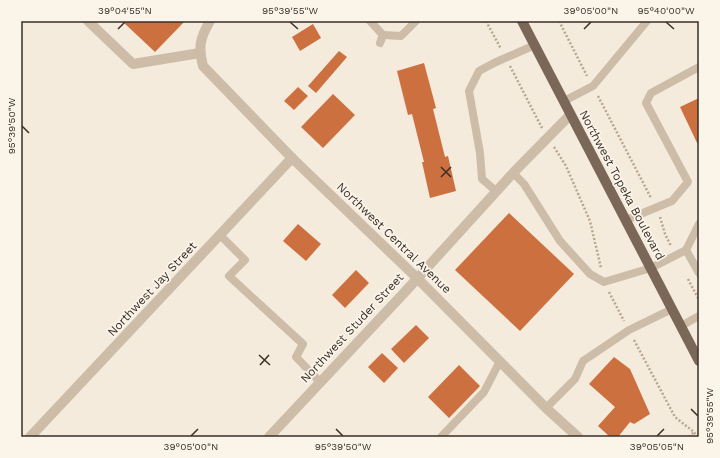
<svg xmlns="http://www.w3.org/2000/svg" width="720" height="458" font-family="'Work Sans',sans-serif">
<rect width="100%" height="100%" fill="#f4ebdc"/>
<g fill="#cd7040">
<polygon points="122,21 185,21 155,52"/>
<polygon points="313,24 321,38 300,51 292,37"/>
<polygon points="339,51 347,57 316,93 308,86"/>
<polygon points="424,63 436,108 433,109 445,157 448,156 456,191 430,198 422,162 424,162 412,114 408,115 397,71"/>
<polygon points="298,87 308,96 294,110 284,101"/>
<polygon points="333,94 355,115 323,148 301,127"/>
<polygon points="699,98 699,147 680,107"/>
<polygon points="509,213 574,274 520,331 455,270"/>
<polygon points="298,224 321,244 306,261 283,241"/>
<polygon points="356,270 369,283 345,308 332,295"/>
<polygon points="416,325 429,338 404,363 391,349"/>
<polygon points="382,353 398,368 384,383 368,367"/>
<polygon points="614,357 630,369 650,414 634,424 630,422 618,437 610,437 598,426 615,407 589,384"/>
<polygon points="459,365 480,386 449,418 428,397"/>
</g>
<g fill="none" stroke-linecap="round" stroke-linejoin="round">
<g stroke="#b9a691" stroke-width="2.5" stroke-dasharray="2 2" stroke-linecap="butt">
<polyline points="486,21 501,49"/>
<polyline points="559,21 587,76"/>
<polyline points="510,66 542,128"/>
<polyline points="598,96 651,198"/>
<polyline points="554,147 566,166 590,221 601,268"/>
<polyline points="660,217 665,234 671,246"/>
<polyline points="688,279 699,300"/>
<polyline points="609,292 624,321"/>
<polyline points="634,340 675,417 694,432 697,437"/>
<polyline points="689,437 694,432"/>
</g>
<g stroke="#cdbca7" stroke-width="8">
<polyline points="370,21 383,35 380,43"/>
<polyline points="383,35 401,36 416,21"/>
<polyline points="564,101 593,86 647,21"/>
<polyline points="513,173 524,184 560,241 590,274 604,282 651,268 686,250 699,273"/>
<polyline points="496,191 482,179 480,153 469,91 479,71 494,63 535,45"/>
<polyline points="626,220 672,201 688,182 646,103 651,93 699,67"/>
<polyline points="220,235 245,260 229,276 303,344 296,357 320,382"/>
<polyline points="686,250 699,224"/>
<polyline points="681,326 699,316"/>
<polyline points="546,408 575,379 583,361 629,330 672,309"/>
<polyline points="441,437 484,392 500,361"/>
</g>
<g stroke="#cdbca7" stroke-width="10">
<polyline points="88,21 133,64 200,53"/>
<path d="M210,21C200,38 198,47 203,66L292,158L417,278L546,408L578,437"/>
<polyline points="30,437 292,158"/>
<polyline points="269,437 404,293 513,173 570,115"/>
</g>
<polyline stroke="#7b6758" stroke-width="10" points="522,21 699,361"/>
</g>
<path fill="none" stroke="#392f28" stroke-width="1.5" d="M290,22L298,29M666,22L674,29M118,29L125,22M584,29L591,22M22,126L29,133M441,167L451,177M441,177L451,167M259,355L270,365M260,365L269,355M691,409L698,416M336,429L343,436M191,436L198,429M657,436L664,429"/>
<g text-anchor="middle" stroke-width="3.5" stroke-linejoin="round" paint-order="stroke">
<g font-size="12" fill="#392f28" stroke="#fbf4e9">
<text transform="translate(622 185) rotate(62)" y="4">Northwest Topeka Boulevard</text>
<text transform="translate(394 238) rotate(44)" y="4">Northwest Central Avenue</text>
<text transform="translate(152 289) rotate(-47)" y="4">Northwest Jay Street</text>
<text transform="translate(352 328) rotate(-47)" y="4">Northwest Studer Street</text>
</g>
</g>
<rect width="720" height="458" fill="none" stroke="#fbf4e9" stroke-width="44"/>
<rect x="22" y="22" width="676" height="414" fill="none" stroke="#392f28" stroke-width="1.5"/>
<g font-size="10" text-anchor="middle" fill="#392f28">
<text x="125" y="14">39°04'55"N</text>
<text x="290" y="14">95°39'55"W</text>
<text x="591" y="14">39°05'00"N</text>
<text x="666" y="14">95°40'00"W</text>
<text transform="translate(11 126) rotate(-90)" y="4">95°39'50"W</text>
<text transform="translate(709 416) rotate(-90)" y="4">95°39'55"W</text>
<text x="191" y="450">39°05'00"N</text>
<text x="343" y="450">95°39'50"W</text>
<text x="657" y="450">39°05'05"N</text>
</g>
</svg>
